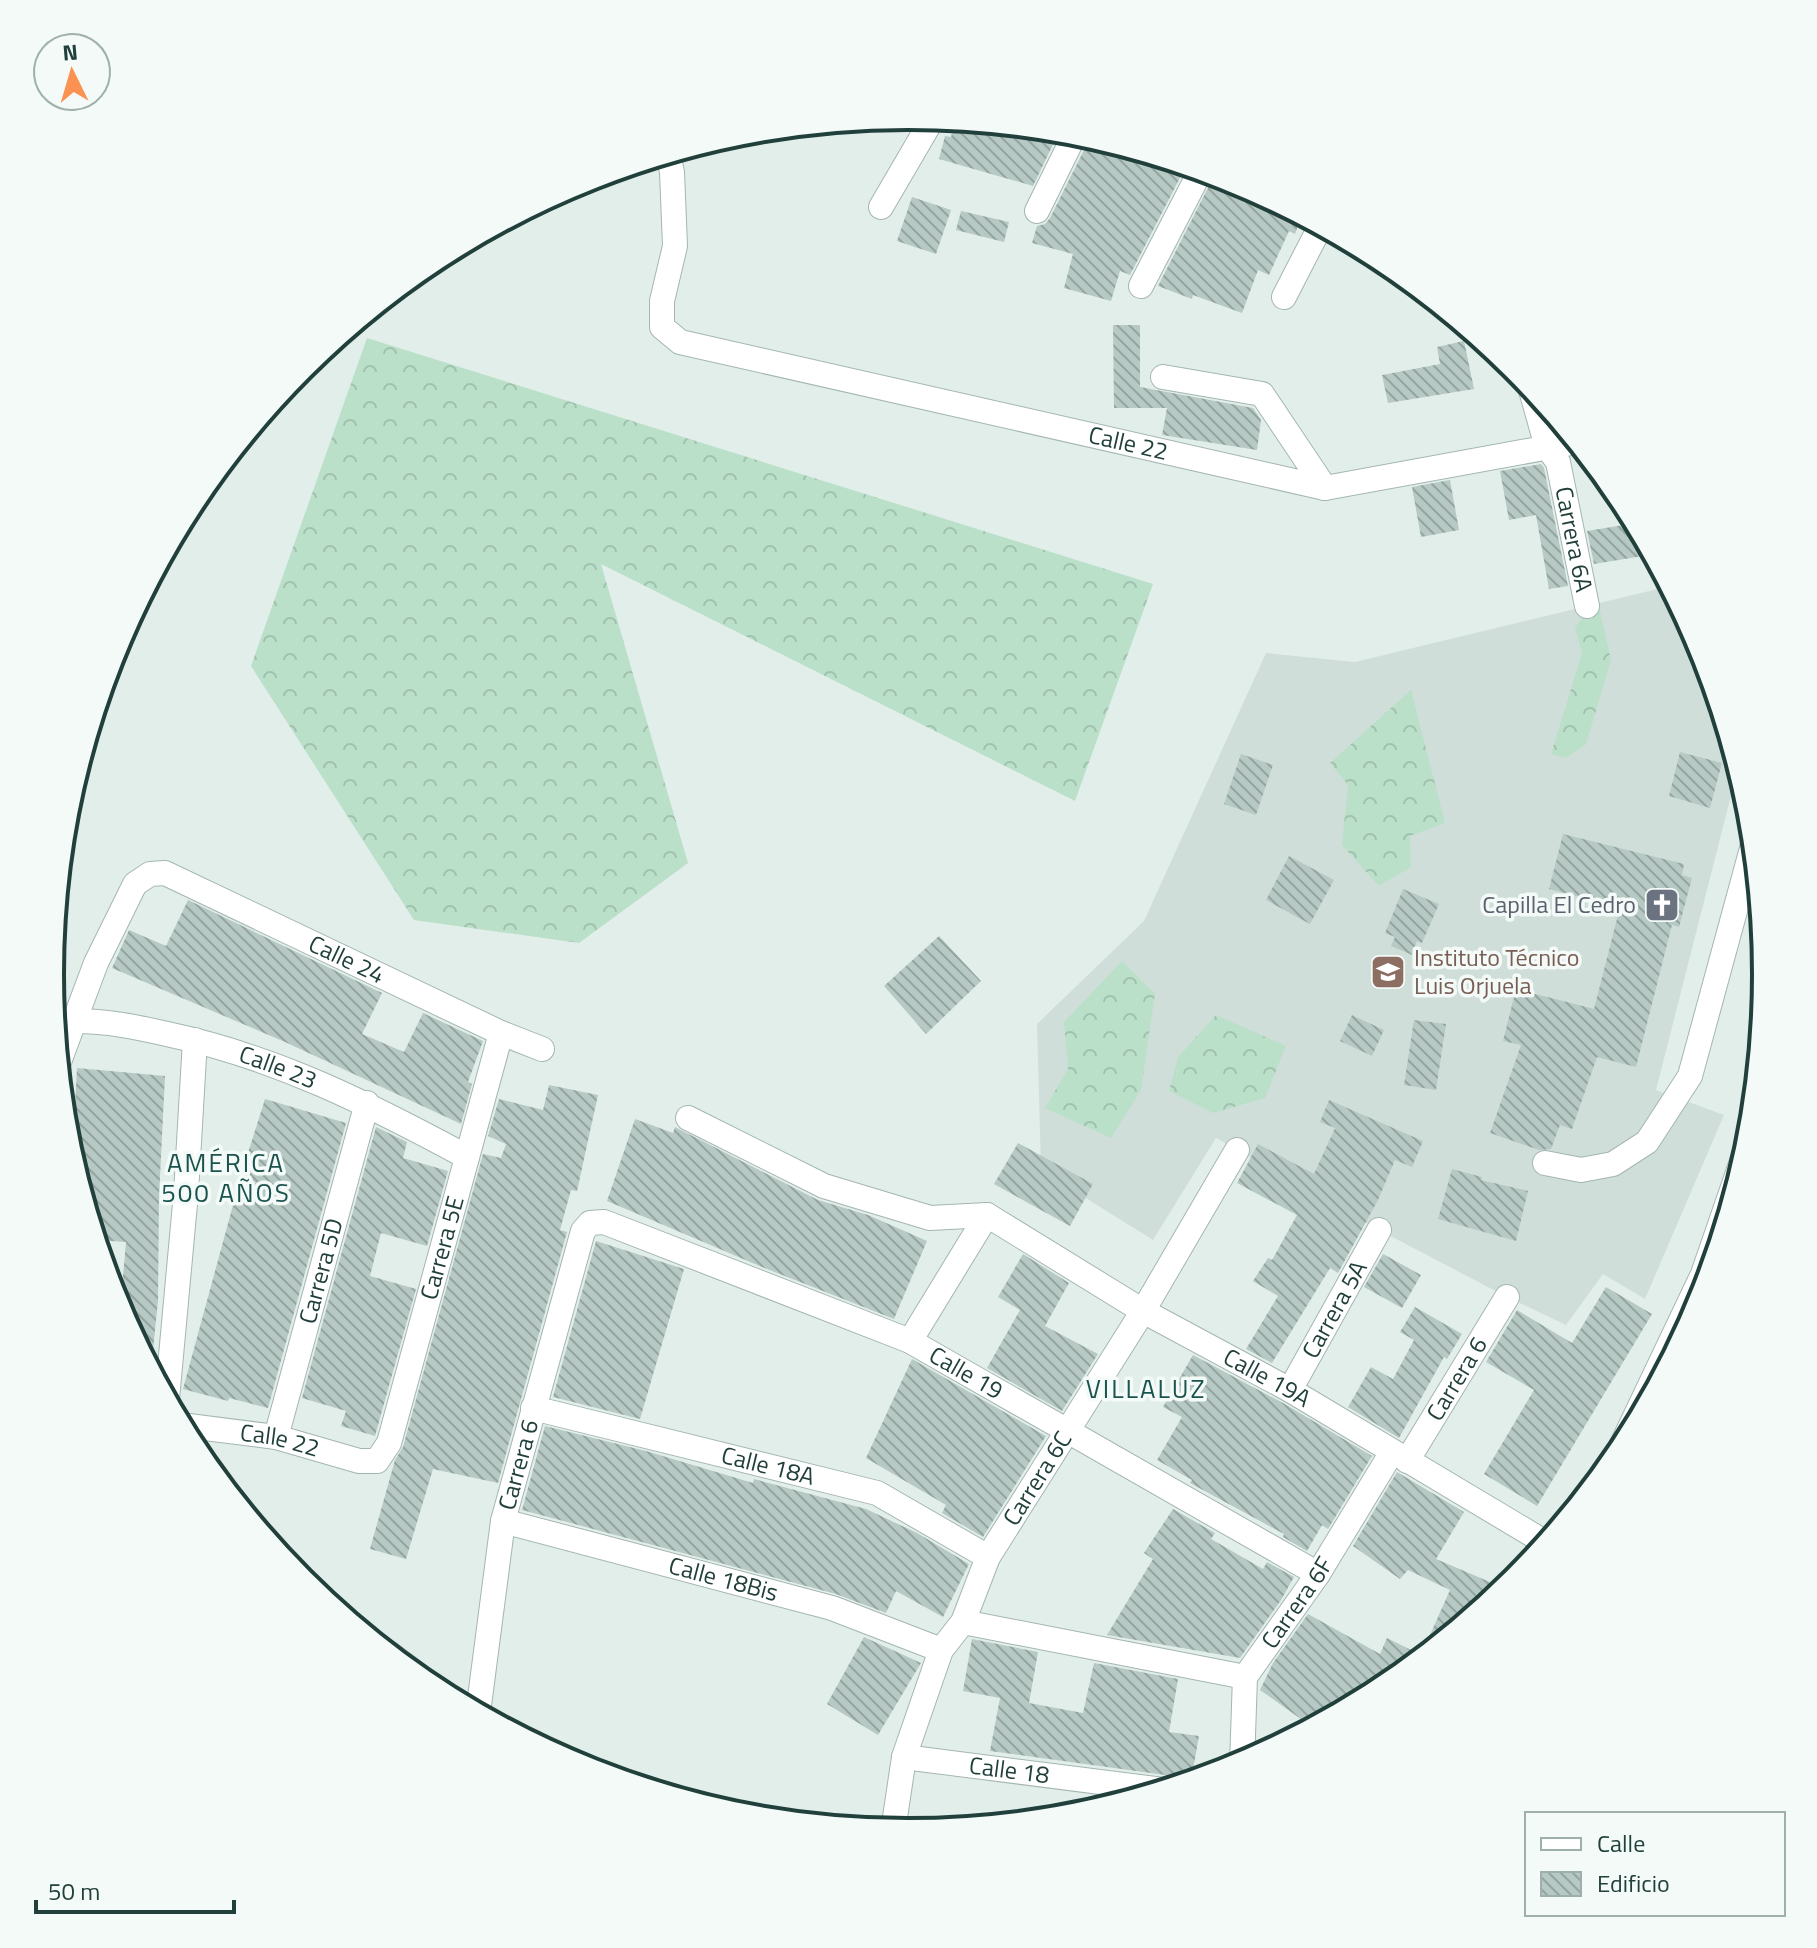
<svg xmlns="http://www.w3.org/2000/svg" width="1817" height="1948" font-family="'Titillium Web',sans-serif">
<defs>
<pattern id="forest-crowns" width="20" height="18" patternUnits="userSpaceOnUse" patternTransform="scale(2)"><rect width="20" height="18" fill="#bae0c9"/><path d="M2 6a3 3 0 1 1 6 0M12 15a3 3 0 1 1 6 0" fill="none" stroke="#a0c1ae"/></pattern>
<pattern id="building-back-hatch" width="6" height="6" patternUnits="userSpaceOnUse" patternTransform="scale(2)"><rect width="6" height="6" fill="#b7c9c4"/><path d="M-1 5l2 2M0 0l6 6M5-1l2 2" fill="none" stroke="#94a5a0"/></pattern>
</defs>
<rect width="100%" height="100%" fill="#e2eeea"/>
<polygon fill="#d0ded9" points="1670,586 1702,646 1740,771 1736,776 1656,1090 1724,1115 1645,1299 1603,1274 1566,1325 1507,1297 1379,1230 1216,1138 1153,1240 1041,1170 1037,1024 1144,921 1266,653 1355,662"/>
<g fill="url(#forest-crowns)">
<polygon points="367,338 1153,584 1075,801 601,564 688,863 579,943 414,920 251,666"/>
<polygon points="1597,598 1611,660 1586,744 1566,758 1551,754 1582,653 1575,628"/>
<polygon points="1411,690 1445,823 1410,836 1411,867 1379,886 1342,845 1348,785 1330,763"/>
<polygon points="1122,961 1155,994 1141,1090 1111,1138 1045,1108 1068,1069 1064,1022"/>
<polygon points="1216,1015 1286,1046 1265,1098 1213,1113 1169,1091 1178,1057"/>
</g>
<g fill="url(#building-back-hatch)">
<polygon points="955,120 1021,127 1060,130 1033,186 939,159 945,136 951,137"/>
<polygon points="1090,138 1186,166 1130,275 1120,271 1111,301 1064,288 1073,254 1032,243 1037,226 1045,224 1050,218"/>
<polygon points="1215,174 1237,181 1302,215 1295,234 1289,231 1269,275 1258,270 1242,313 1193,295 1192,299 1158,286"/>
<polygon points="912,197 951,210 936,254 897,241"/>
<polygon points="961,211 1009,222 1004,242 956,230"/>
<polygon points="1113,325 1140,325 1140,387 1253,408 1261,420 1257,450 1162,435 1167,408 1114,408"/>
<polygon points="1464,341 1474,389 1388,403 1382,375 1440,364 1437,347"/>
<polygon points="1541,464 1544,468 1568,586 1549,589 1536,515 1509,520 1500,471"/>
<polygon points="1450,480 1459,530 1421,537 1412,487"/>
<polygon points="1636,523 1647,543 1649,555 1594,564 1587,531"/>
<polygon points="1680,752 1722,763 1710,808 1669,796"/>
<polygon points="1241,754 1273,765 1256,815 1224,804"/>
<polygon points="1563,834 1684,864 1682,875 1692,878 1679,927 1672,925 1636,1067 1597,1057 1572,1129 1560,1125 1551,1149 1539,1150 1490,1133 1521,1045 1503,1041 1516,989 1594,1009 1620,907 1549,889"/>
<polygon points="1289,856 1334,880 1310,924 1266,900"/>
<polygon points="1403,889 1439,904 1422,943 1417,941 1412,955 1391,946 1395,937 1385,933"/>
<polygon points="188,900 382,993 362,1034 404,1052 423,1013 483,1041 468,1082 472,1084 461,1124 285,1042 112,968 129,930 166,946"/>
<polygon points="939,936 981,981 926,1034 884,986"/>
<polygon points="1352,1015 1384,1030 1372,1056 1340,1041"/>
<polygon points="1414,1020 1446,1024 1436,1090 1404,1085"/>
<polygon points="77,1068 165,1076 159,1197 158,1301 151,1369 120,1311 126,1242 96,1240 72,1161"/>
<polygon points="549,1085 598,1095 577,1191 571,1190 560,1230 567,1232 498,1483 433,1469 406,1559 370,1549 395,1460 403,1447 483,1154 501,1158 506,1144 488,1136 499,1099 543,1110"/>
<polygon points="265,1099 346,1123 268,1408 229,1398 228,1401 183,1389 242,1172"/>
<polygon points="1329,1100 1423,1141 1412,1167 1395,1160 1378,1200 1338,1273 1330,1268 1272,1363 1246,1349 1278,1296 1253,1281 1268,1258 1272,1260 1297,1215 1237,1183 1258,1144 1314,1174 1335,1128 1320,1122"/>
<polygon points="635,1119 673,1133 675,1127 818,1200 868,1215 927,1241 894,1319 762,1267 607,1201"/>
<polygon points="376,1127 407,1142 403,1158 448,1171 427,1246 381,1233 370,1276 416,1289 375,1436 341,1426 346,1411 302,1398"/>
<polygon points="1018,1143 1093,1184 1070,1226 994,1184"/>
<polygon points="1452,1169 1482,1177 1481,1180 1528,1191 1516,1241 1438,1219"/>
<polygon points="596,1241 684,1269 640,1419 553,1397"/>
<polygon points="1023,1254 1069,1283 1045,1326 1098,1354 1062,1411 987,1368 1020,1310 998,1297"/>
<polygon points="1383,1254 1421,1275 1402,1308 1364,1287"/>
<polygon points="1606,1287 1652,1314 1537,1506 1484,1474 1534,1390 1486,1362 1517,1310 1572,1343"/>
<polygon points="1415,1307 1462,1334 1447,1359 1444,1357 1399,1438 1348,1407 1371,1367 1393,1379 1414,1340 1400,1332"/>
<polygon points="1193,1355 1283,1403 1372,1456 1328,1529 1322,1525 1307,1551 1283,1537 1284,1534 1190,1483 1192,1480 1157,1460 1182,1417 1163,1407"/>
<polygon points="912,1359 1046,1436 983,1537 942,1513 946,1505 866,1458"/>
<polygon points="545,1426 646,1451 753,1483 754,1479 866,1509 917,1533 969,1564 943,1617 896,1591 886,1613 836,1594 522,1510"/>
<polygon points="1397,1472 1464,1512 1436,1559 1497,1585 1496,1597 1385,1688 1312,1727 1260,1690 1273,1663 1308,1614 1380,1654 1387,1638 1421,1655 1450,1590 1408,1570 1400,1579 1353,1546"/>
<polygon points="1173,1509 1215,1533 1211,1539 1263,1569 1267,1562 1294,1577 1281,1600 1240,1658 1107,1635 1153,1559 1144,1553"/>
<polygon points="864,1637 921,1663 878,1735 827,1704"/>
<polygon points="972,1639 1038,1652 1029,1703 1083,1713 1094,1663 1178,1679 1169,1732 1199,1736 1191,1781 1181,1784 1165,1775 990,1751 1000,1698 963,1691"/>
</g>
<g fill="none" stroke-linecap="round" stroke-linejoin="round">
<g stroke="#a4b6b2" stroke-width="26">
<g id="minor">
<path id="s1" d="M668,154L672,172L675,246L662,301V327L680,342L1325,488L1577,442"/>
<polyline points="881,207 933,118"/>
<polyline points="1037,211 1076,132"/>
<polyline points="1141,286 1201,170"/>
<polyline points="1284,297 1321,225"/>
<polyline points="1163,377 1262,394 1325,488"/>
<path id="s2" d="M1529,383L1547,447L1558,462L1587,606"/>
<path id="s3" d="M76,1021C107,1021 136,1027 167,1034C276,1057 369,1104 467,1157"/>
<path id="s4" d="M59,1062L96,963L135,884L150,874L165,873L501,1033L542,1049"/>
<polyline points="688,1118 824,1186 930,1218 987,1215"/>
<polyline points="1545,1163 1581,1170 1613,1164 1647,1142 1690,1076 1754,841"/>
<path id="s5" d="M987,1215L1143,1311L1290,1390L1546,1543"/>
<polyline points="910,1341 987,1215"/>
<path id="s6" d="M1290,1390L1379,1230"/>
<polyline points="167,1399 186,1193 195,1040"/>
<path id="s7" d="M533,1408L877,1493L988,1557"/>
<path id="s8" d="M181,1425L276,1437L359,1461H377L389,1443L501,1033"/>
<path id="s9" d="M276,1437L367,1103"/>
<path id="s10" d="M1407,1461L1507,1297"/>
<polyline points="1614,1461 1703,1274 1751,1135"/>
<path id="s11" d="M503,1521L832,1608L941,1650"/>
<polyline points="963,1622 1245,1677"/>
<polyline points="389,1653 443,1694"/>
<path id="s12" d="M478,1713L503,1521L583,1231L590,1223L604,1222L910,1341L1318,1574"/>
<path id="s13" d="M904,1757L1163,1790"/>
<path id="s14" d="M1242,1764L1245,1677L1318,1574L1392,1452"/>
<polyline points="730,1813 762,1818"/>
<path id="s15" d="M893,1831L904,1757L941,1650L963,1622L988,1557L1143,1311L1237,1150"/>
</g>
</g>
<use href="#minor" stroke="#fff" stroke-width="24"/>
</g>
<defs>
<g id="church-square" transform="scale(1.8)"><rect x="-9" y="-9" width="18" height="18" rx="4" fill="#6b7280" stroke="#f3faf7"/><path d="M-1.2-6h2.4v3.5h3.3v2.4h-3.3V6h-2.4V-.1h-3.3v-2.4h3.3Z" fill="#fff"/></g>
<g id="university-square" transform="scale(1.8)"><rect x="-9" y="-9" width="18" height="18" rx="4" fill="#8d6e63" stroke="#f3faf7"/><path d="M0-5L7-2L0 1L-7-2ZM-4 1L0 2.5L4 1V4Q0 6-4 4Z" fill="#fff"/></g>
</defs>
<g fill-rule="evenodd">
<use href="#church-square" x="1662" y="905"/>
<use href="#university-square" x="1388" y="972"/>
</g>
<g text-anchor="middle" stroke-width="7" stroke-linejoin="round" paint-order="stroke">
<g font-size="24" fill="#21403c" stroke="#f3faf7">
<text dy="8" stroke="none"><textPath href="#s1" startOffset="658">Calle 22</textPath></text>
<text dy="8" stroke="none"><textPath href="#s2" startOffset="164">Carrera 6A</textPath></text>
<text dy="8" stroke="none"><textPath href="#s4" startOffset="428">Calle 24</textPath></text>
<text dy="8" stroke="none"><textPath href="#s3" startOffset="208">Calle 23</textPath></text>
<text dy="8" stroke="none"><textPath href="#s8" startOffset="424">Carrera 5E</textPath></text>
<text dy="8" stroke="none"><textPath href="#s9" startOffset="172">Carrera 5D</textPath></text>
<text dy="8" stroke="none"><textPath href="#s6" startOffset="92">Carrera 5A</textPath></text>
<text dy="8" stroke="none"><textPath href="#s12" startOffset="912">Calle 19</textPath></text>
<text dy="8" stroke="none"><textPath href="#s5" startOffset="324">Calle 19A</textPath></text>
<text dy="8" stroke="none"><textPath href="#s10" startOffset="96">Carrera 6</textPath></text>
<text dy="8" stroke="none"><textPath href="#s8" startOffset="100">Calle 22</textPath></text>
<text dy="8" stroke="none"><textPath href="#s12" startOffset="252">Carrera 6</textPath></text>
<text dy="8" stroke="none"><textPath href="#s7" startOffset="242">Calle 18A</textPath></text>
<text dy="8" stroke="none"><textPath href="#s15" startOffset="386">Carrera 6C</textPath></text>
<text dy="8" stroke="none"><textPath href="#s11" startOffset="228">Calle 18Bis</textPath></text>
<text dy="8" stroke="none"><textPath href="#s14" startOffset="178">Carrera 6F</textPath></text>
<text dy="8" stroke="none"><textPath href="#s13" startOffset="106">Calle 18</textPath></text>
</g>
<g font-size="24" fill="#5b616d" stroke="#f3faf7" text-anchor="end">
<text x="1636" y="913">Capilla El Cedro</text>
</g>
<g font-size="24" fill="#785e54" stroke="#f3faf7" text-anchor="start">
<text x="1414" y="966">Instituto Técnico<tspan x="1414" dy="28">Luis Orjuela</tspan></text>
</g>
<g font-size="26" letter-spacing="2" fill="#1b544e" stroke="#f3faf7">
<text x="226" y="1172">AMÉRICA<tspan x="226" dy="30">500 AÑOS</tspan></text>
<text x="1146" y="1398">VILLALUZ</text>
</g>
</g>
<path d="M0 0H1817V1948H0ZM64 974a844 844 0 1 1 1688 0a844 844 0 1 1-1688 0Z" fill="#f3faf7" fill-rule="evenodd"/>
<path fill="none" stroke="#21403c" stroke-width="4" d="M64 974a844 844 0 1 1 1688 0a844 844 0 1 1-1688 0Z"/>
<rect x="1525" y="1812" width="260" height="104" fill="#f3faf7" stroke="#9fb0ac" stroke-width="2"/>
<rect x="1541" y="1838" width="40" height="12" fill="#ffffff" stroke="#9fb0ac" stroke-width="2"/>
<text x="1597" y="1852" font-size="24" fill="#21403c">Calle</text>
<rect x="1541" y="1872" width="40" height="24" fill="url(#building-back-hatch)" stroke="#9fb0ac" stroke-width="2"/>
<text x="1597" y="1892" font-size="24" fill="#21403c">Edificio</text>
<g transform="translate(72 72) rotate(355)"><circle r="38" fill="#f3faf7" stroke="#9fb0ac" stroke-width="2"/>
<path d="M0-6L14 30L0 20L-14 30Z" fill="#fc9252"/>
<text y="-12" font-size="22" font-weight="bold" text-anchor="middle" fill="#21403c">N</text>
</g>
<path d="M36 1900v12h198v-12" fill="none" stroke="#21403c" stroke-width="4"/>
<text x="48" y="1900" font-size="24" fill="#21403c" stroke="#f3faf7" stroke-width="6" paint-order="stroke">50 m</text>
</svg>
